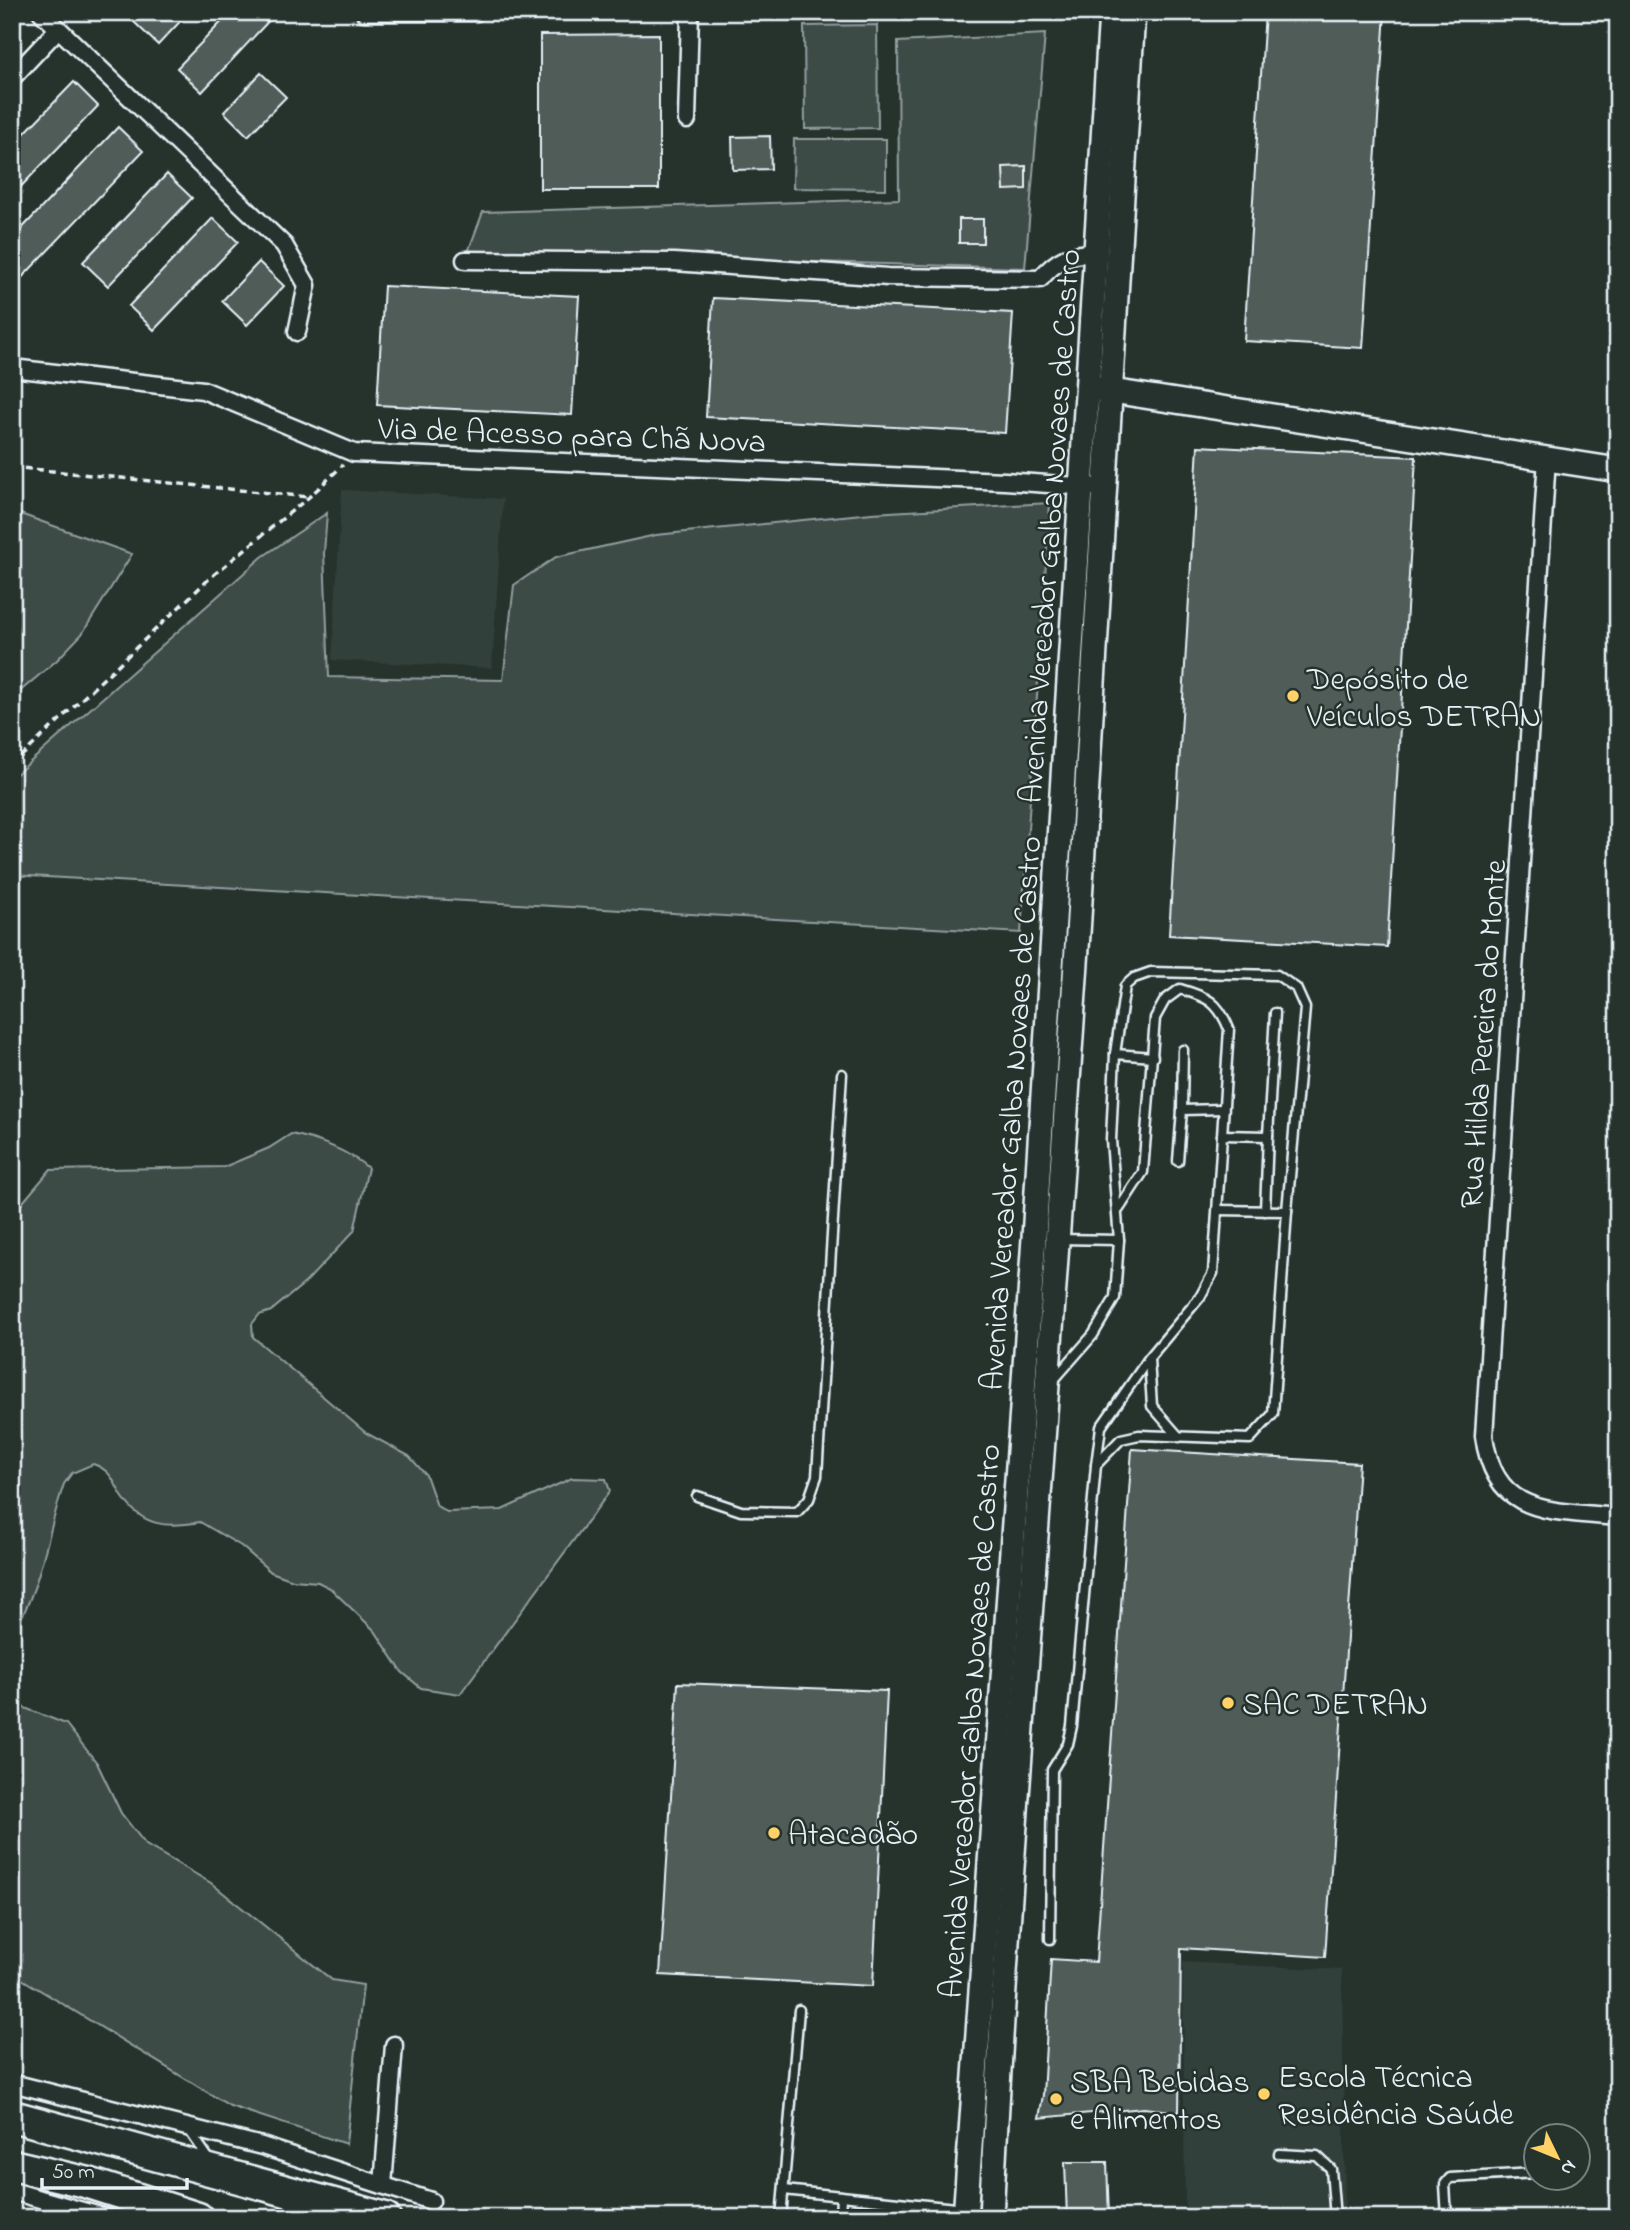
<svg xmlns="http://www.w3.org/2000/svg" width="1630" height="2230" font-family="'Indie Flower',sans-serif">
<rect width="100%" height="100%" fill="#26332d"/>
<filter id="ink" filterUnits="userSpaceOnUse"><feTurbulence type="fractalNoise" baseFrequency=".0143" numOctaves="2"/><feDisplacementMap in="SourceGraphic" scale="14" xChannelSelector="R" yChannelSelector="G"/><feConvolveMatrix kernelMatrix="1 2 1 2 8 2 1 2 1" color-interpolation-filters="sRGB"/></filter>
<g filter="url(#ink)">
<g fill="#333f3a">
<polygon points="342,490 503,499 492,668 332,660"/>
<polygon points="1183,1962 1342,1970 1345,2218 1185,2218"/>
</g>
<g fill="#3e4b47" stroke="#939ea0" stroke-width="2">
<polygon points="877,25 878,128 805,129 804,26"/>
<polygon points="1045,34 1025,268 468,252 483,212 899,199 898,42"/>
<polygon points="794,139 886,139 886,189 793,188"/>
<polygon points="1050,503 1021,933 12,875 12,778 262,557 327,513 324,553 329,677 503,680 514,585 556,557 656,535 872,513"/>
<polygon points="12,511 132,554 82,634 57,660 12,698"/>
<path d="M291,1134C317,1139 347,1150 368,1168L354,1231L306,1282L271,1311L259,1315L252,1324L253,1337L366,1433L409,1456L426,1475L437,1506L447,1512L502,1510L572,1478L606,1479L610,1491L460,1694L421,1688L402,1672L375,1631L330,1588L318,1582L293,1580L271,1572L241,1546L200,1522C167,1528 142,1527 122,1496C113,1481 111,1470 93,1464L72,1473L64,1484C47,1533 41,1590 12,1634V1215L50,1170L224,1167L269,1148Z"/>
<polygon points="12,1703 66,1724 97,1763 121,1813 146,1845 211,1883 332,1980 363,1985 346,2144 230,2106 12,1973"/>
</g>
<g fill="#505c59" stroke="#e8f1f8" stroke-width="2">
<polygon points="142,12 189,12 158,45 133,21"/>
<polygon points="231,12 277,12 202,92 177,68"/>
<polygon points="1265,12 1385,12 1363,348 1244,341"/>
<polygon points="659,34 659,189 540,189 540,35"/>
<polygon points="261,73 286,97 248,136 224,112"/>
<polygon points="74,82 98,106 12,196 12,156 19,149 14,144"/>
<polygon points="118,127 143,151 12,288 12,239"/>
<polygon points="770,136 771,169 733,170 732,137"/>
<polygon points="1026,166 1026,189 1004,190 1003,167"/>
<polygon points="167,174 192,198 108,286 83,262"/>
<polygon points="213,218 238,242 154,330 129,306"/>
<rect x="959" y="219" width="24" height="24"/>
<polygon points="259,262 284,286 247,325 222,301"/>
<polygon points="384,286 579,296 572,415 377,405"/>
<polygon points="713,298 1013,313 1005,433 706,417"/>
<polygon points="1198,446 1416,457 1387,947 1169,935"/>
<polygon points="1132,1449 1359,1463 1325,1957 1181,1948 1179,2112 1144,2108 1039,2118 1043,2095 1051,1959 1096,1962"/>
<polygon points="678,1683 887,1691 873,1986 660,1975"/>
<polygon points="1065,2162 1107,2162 1109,2218 1067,2218"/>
</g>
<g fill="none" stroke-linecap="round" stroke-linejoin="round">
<g stroke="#e8f1f8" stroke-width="13">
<g id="lane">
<polyline points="1115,1054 1153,1057"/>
<polyline points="1182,1110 1183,1050"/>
<polyline points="1222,1135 1268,1136 1275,1013"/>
<polyline points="1178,1161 1182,1110 1223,1109"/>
<polyline points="1218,1210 1287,1211"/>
<polyline points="1265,1211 1268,1136"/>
<polyline points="1058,1239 1119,1240"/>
<polyline points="1149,1359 1152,1406 1179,1437"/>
<path d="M1096,1465L1101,1427L1149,1358L1200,1297L1213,1273L1229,1029C1218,1001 1207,997 1180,989L1165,1000L1155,1018L1143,1172L1119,1209"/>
<polyline points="697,1496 741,1511 797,1512 809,1499 817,1476 842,1074"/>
<polyline points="1050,1939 1052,1770 1068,1744 1072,1726 1096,1465 1121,1439 1139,1435 1250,1439 1273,1414 1287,1211 1305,1008 1296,988 1277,975 1151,972 1134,978 1125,986 1115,1054 1111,1140 1119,1240 1115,1298 1093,1335 1052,1382"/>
<polyline points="189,2130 211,2162"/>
<polyline points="1279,2154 1317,2156 1331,2169 1335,2218"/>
<polyline points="784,2190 965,2209"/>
<polyline points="781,2218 799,2010"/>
<polyline points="840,2218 841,2196"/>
<polyline points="1447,2218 1445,2184 1450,2178 1536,2173"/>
</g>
</g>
<g stroke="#e8f1f8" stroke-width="21">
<g id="street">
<polyline points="41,12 284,245 307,285 297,332"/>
<polyline points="364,12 476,12"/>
<polyline points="12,78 58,29"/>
<polyline points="687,120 690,12"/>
<path d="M465,260L674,262L888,277L1040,279C1057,259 1072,252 1098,253"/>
<polyline points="12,368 203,390 354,453 1005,481 1106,488"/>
<path d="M1547,458L1484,1436C1495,1518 1552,1510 1618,1517"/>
<polyline points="12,2083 262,2146 431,2201"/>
<polyline points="383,2185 394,2045"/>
<polyline points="12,2191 107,2218"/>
</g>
</g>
<g stroke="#e8f1f8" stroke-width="28">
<g id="secondary">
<polyline points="1099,389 1618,470"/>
<polyline points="965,2218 1034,1238 1111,12"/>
<path d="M991,2218C1007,1892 1035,1568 1057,1243C1086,833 1110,423 1133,12"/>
</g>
</g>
<g stroke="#e8f1f8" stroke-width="35">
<g id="highway">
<polyline points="12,2116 385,2218"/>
<polyline points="12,2165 85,2182 198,2218"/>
</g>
</g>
<g stroke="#e8f1f8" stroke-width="3.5" stroke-dasharray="7 5" stroke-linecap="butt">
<polyline points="12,467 309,497"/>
<polyline points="12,765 211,577 309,497 343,465"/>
</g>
<use href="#lane" stroke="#26332d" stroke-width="8"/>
<use href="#street" stroke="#26332d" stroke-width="16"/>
<use href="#secondary" stroke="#26332d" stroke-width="23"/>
<use href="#highway" stroke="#26332d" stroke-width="30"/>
</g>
</g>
<g fill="#ffd166" stroke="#26332d" stroke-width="2.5">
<circle cx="1293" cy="696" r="7"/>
<circle cx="1228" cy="1703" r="7"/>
<circle cx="774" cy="1833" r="7"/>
<circle cx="1264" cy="2094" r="7"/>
<circle cx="1056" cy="2099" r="7"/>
</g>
<g text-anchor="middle" stroke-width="5" stroke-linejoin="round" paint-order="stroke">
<g font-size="32" fill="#e8f1f8" stroke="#26332d">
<text transform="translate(572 434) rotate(2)" y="11">Via de Acesso para Chã Nova</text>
<text transform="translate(1049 526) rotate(-86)" y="11">Avenida Vereador Galba Novaes de Castro</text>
<text transform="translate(1482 1034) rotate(-86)" y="11">Rua Hilda Pereira do Monte</text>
<text transform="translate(1010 1113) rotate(-86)" y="11">Avenida Vereador Galba Novaes de Castro</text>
<text transform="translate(969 1721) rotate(-86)" y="11">Avenida Vereador Galba Novaes de Castro</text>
</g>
<g font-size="32" fill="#e8f1f8" stroke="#26332d" text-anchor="start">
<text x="1307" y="689">Depósito de<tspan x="1307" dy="37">Veículos DETRAN</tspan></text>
<text x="1242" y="1714">SAC DETRAN</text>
<text x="788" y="1844">Atacadão</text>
<text x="1278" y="2087">Escola Técnica<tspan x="1278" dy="37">Residência Saúde</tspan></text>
<text x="1070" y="2092">SBA Bebidas<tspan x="1070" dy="37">e Alimentos</tspan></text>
</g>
</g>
<rect width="1630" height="2230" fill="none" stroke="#26332d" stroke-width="42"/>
<rect x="21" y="21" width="1588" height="2188" fill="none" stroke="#e8f1f8" stroke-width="2.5" filter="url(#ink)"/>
<g transform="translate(1557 2157) rotate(133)"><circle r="33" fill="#26332d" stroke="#747f7e" stroke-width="2"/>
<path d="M0-5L12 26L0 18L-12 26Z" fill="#ffd166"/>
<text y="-10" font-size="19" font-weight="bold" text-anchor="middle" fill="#e8f1f8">N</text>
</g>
<path d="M42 2178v10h145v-10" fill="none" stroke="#e8f1f8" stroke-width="3.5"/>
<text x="52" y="2178" font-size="21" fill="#e8f1f8" stroke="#26332d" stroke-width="5" paint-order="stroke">50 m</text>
</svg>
